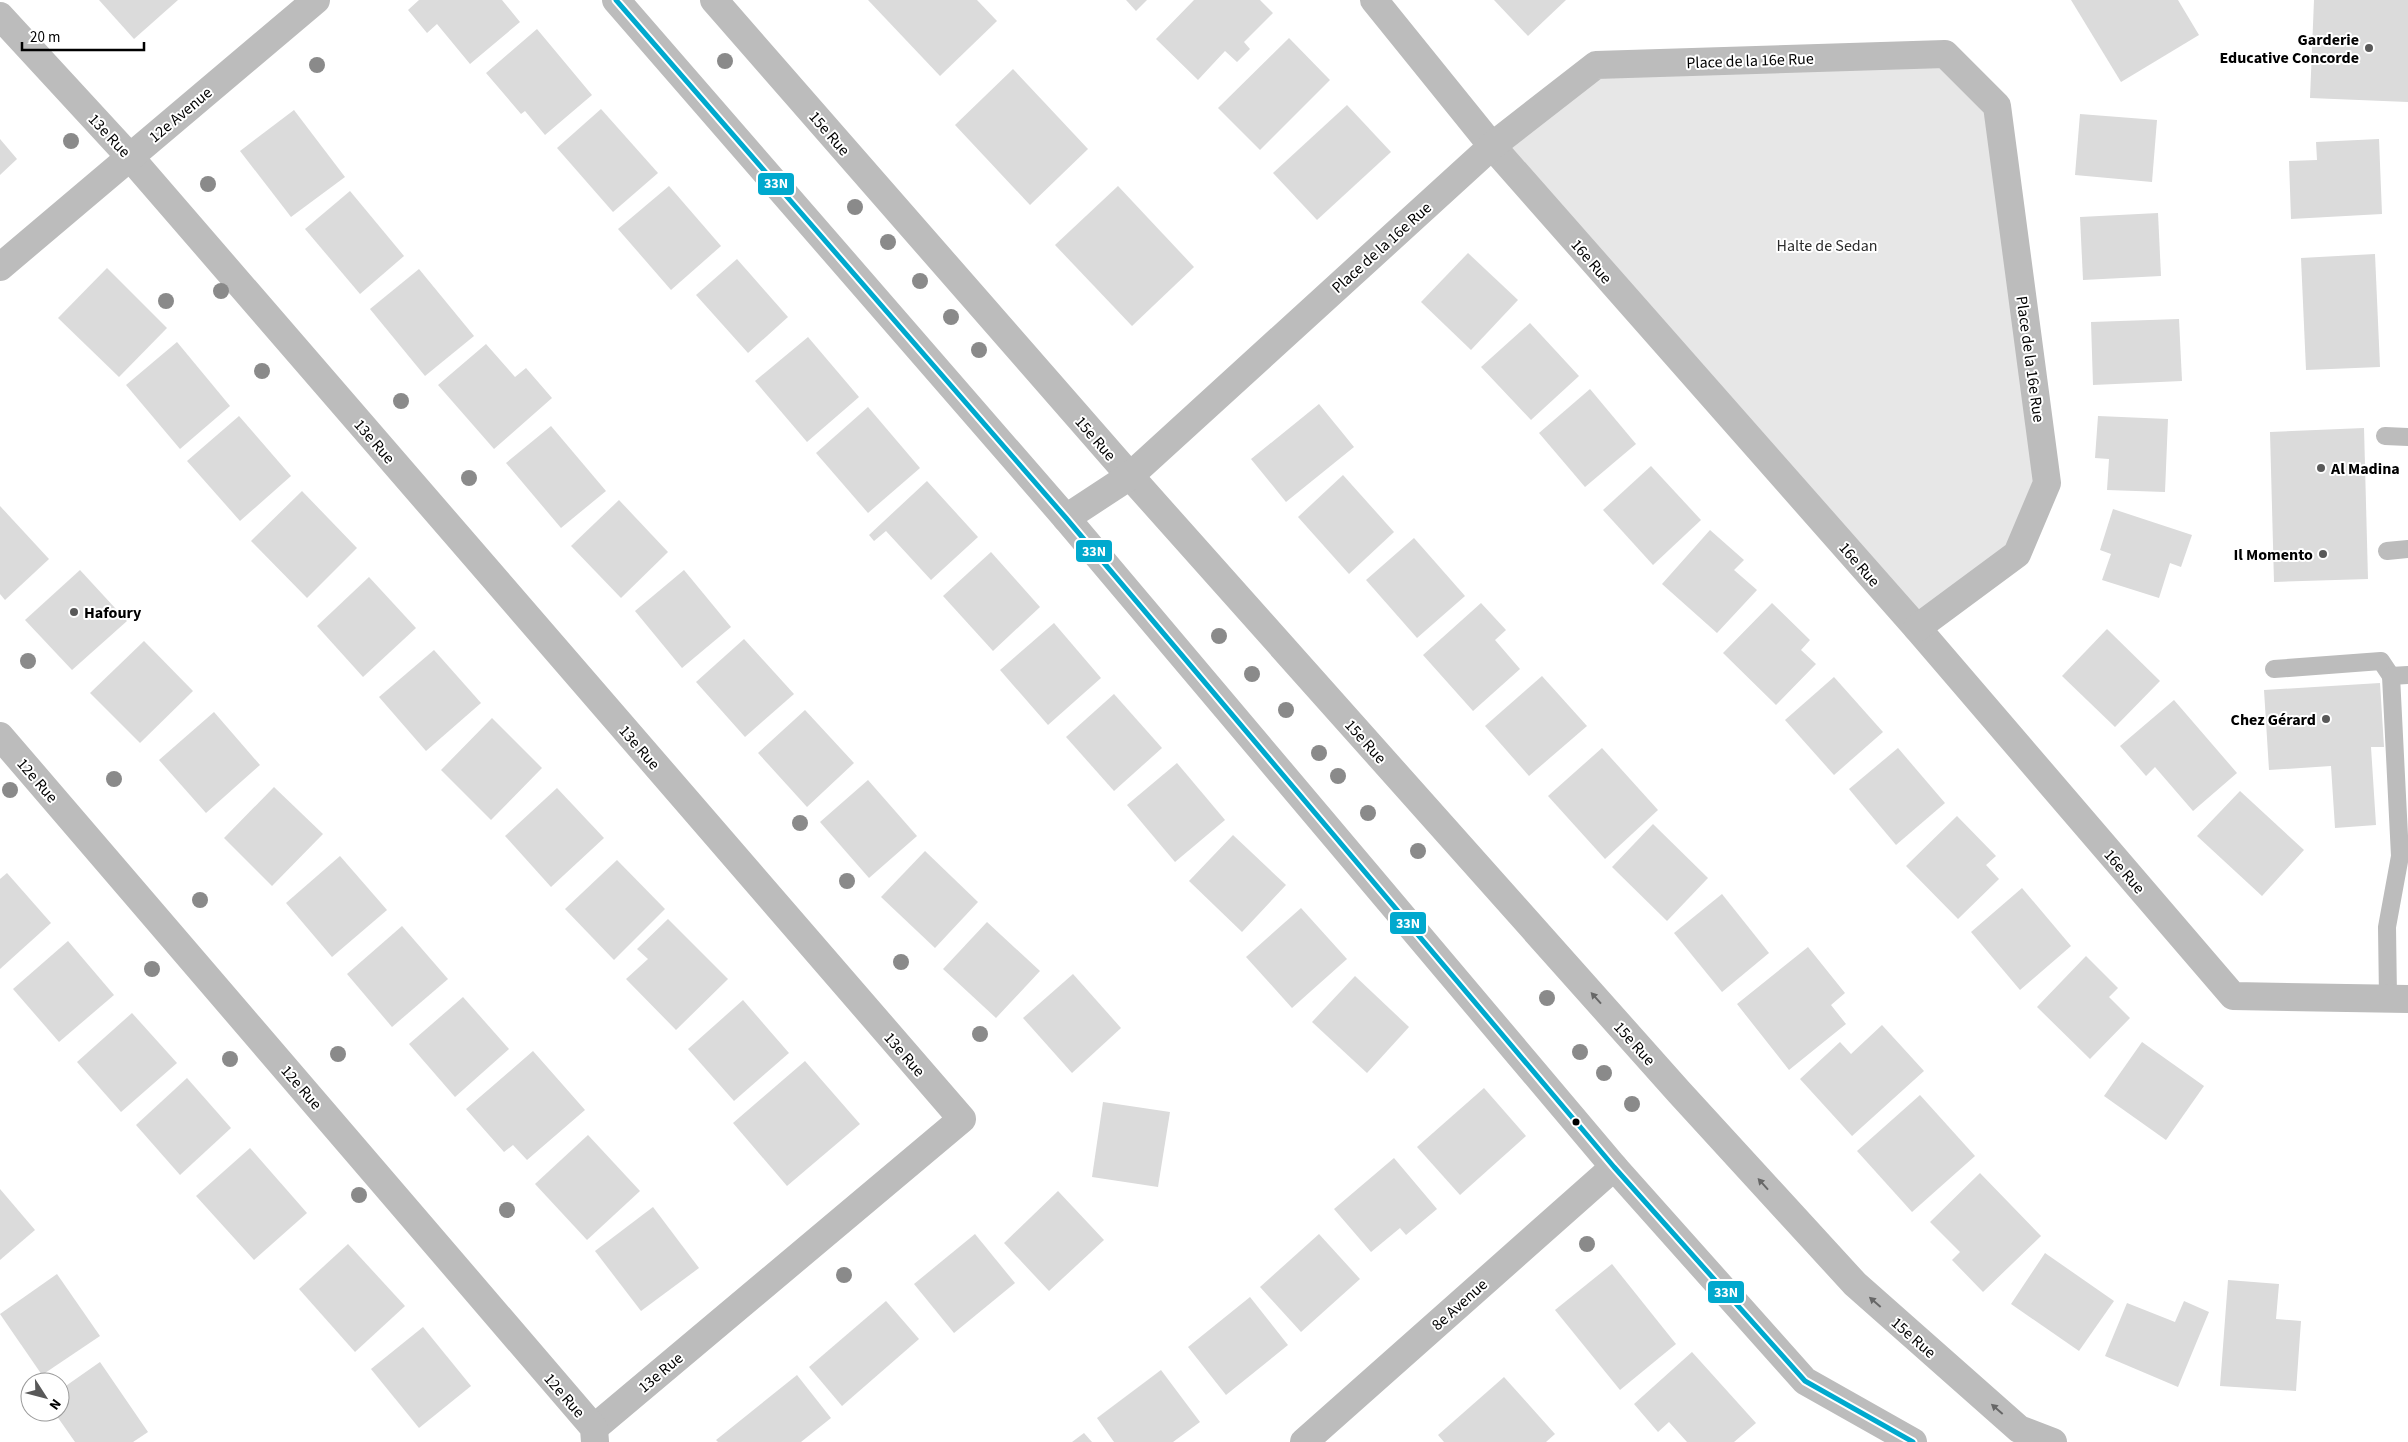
<svg xmlns="http://www.w3.org/2000/svg" width="2408" height="1442" font-family="'Source Sans 3',sans-serif">
<rect width="100%" height="100%" fill="#fff"/>
<polygon fill="#e7e7e7" points="1945,54 1997,106 2047,483 2017,554 1917,628 1492,146 1596,65"/>
<g fill="#dbdbdb">
<polygon points="99,0 178,0 134,39"/>
<polygon points="419,0 502,0 520,22 470,64 437,24 427,33 408,10"/>
<polygon points="868,0 977,0 997,21 940,76"/>
<polygon points="1126,0 1147,0 1136,11"/>
<polygon points="1194,0 1260,0 1273,13 1244,42 1250,49 1237,62 1225,51 1198,80 1156,39"/>
<polygon points="1494,0 1566,0 1528,36"/>
<polygon points="2071,0 2178,0 2199,35 2121,82"/>
<polygon points="2314,0 2408,0 2408,102 2310,98"/>
<polygon points="537,29 592,95 545,135 525,111 521,114 486,73"/>
<polygon points="1289,38 1330,80 1260,150 1218,108"/>
<polygon points="1013,69 1088,149 1030,205 955,125"/>
<polygon points="1347,105 1391,152 1317,220 1273,173"/>
<polygon points="601,109 658,173 613,212 557,148"/>
<polygon points="294,110 345,177 291,217 240,151"/>
<polygon points="2080,114 2157,120 2152,182 2075,175"/>
<polygon points="0,139 17,159 0,175"/>
<polygon points="2379,139 2382,214 2291,219 2289,161 2317,160 2316,142"/>
<polygon points="669,186 721,246 671,290 618,229"/>
<polygon points="1118,186 1194,267 1132,326 1055,245"/>
<polygon points="350,191 404,256 360,294 305,229"/>
<polygon points="2158,213 2161,276 2083,280 2080,217"/>
<polygon points="1468,253 1518,300 1471,350 1421,302"/>
<polygon points="2375,254 2380,367 2306,370 2301,258"/>
<polygon points="737,259 788,317 748,353 696,295"/>
<polygon points="107,268 167,328 119,377 58,318"/>
<polygon points="419,269 474,336 425,376 370,309"/>
<polygon points="2179,319 2182,381 2093,385 2091,322"/>
<polygon points="1530,323 1579,376 1531,420 1481,367"/>
<polygon points="808,337 859,397 807,442 755,381"/>
<polygon points="177,342 230,406 180,449 126,385"/>
<polygon points="486,344 515,377 526,368 552,398 494,449 438,385"/>
<polygon points="1590,389 1636,444 1585,487 1539,433"/>
<polygon points="1319,404 1354,447 1286,502 1251,459"/>
<polygon points="868,407 920,468 868,513 816,453"/>
<polygon points="239,416 291,476 240,521 187,461"/>
<polygon points="2098,416 2168,419 2165,492 2107,490 2109,459 2095,458"/>
<polygon points="551,426 606,491 561,528 506,463"/>
<polygon points="2364,428 2368,579 2274,582 2270,432"/>
<polygon points="1651,466 1701,520 1653,565 1603,510"/>
<polygon points="1343,475 1394,532 1349,574 1298,517"/>
<polygon points="927,481 978,537 931,580 886,531 874,541 869,535"/>
<polygon points="302,491 357,548 307,598 251,541"/>
<polygon points="619,500 668,552 621,598 571,546"/>
<polygon points="0,506 49,559 5,600 0,594"/>
<polygon points="2113,509 2192,535 2181,567 2170,563 2159,598 2102,580 2111,554 2100,550"/>
<polygon points="1710,530 1744,560 1734,570 1757,590 1717,633 1662,584"/>
<polygon points="1414,538 1465,596 1417,638 1366,580"/>
<polygon points="991,552 1040,607 993,651 943,596"/>
<polygon points="80,570 127,621 72,670 25,620"/>
<polygon points="684,570 731,627 682,668 635,611"/>
<polygon points="369,577 416,628 363,677 317,626"/>
<polygon points="1481,603 1506,630 1495,640 1520,669 1473,711 1423,655"/>
<polygon points="1772,603 1810,640 1801,650 1816,664 1776,705 1723,653"/>
<polygon points="1054,623 1101,678 1048,725 1000,670"/>
<polygon points="2107,629 2160,681 2115,727 2062,676"/>
<polygon points="744,639 794,694 745,737 696,682"/>
<polygon points="144,641 193,691 140,743 90,693"/>
<polygon points="434,650 481,703 426,751 379,697"/>
<polygon points="1542,676 1587,726 1529,776 1485,726"/>
<polygon points="1834,677 1883,732 1834,775 1785,720"/>
<polygon points="2380,683 2384,747 2371,747 2376,825 2335,828 2331,766 2269,770 2264,690"/>
<polygon points="1114,694 1162,748 1114,791 1066,737"/>
<polygon points="2174,700 2237,773 2193,811 2155,767 2146,776 2120,746"/>
<polygon points="805,710 854,763 807,807 758,753"/>
<polygon points="214,712 260,765 206,813 159,760"/>
<polygon points="492,718 542,768 491,820 441,770"/>
<polygon points="1602,748 1658,810 1605,859 1548,796"/>
<polygon points="1898,748 1945,803 1896,845 1849,789"/>
<polygon points="1177,763 1225,820 1175,862 1127,805"/>
<polygon points="868,780 917,836 869,878 820,822"/>
<polygon points="274,787 323,834 272,886 224,838"/>
<polygon points="557,788 604,838 551,887 505,836"/>
<polygon points="2240,791 2304,850 2262,896 2197,836"/>
<polygon points="1957,816 1996,856 1986,865 1999,879 1958,919 1906,866"/>
<polygon points="1653,824 1708,878 1667,921 1612,867"/>
<polygon points="1233,835 1286,885 1242,932 1189,881"/>
<polygon points="925,851 978,902 935,948 881,897"/>
<polygon points="340,856 387,910 332,957 286,903"/>
<polygon points="617,860 665,909 614,960 565,909"/>
<polygon points="7,873 51,923 0,969 0,879"/>
<polygon points="2022,888 2071,946 2020,990 1971,932"/>
<polygon points="1722,894 1769,953 1722,992 1674,933"/>
<polygon points="1301,908 1347,959 1292,1008 1246,957"/>
<polygon points="668,919 728,979 676,1030 626,979 648,959 637,949"/>
<polygon points="987,922 1040,971 996,1018 943,969"/>
<polygon points="402,926 448,979 392,1027 347,974"/>
<polygon points="68,941 114,995 59,1042 13,989"/>
<polygon points="1808,947 1845,993 1831,1005 1846,1024 1789,1070 1737,1004"/>
<polygon points="2086,956 2118,988 2109,997 2130,1018 2090,1059 2037,1007"/>
<polygon points="1073,974 1121,1028 1072,1073 1023,1018"/>
<polygon points="1355,976 1409,1027 1367,1073 1312,1022"/>
<polygon points="463,997 509,1049 455,1097 409,1044"/>
<polygon points="743,1000 789,1053 734,1101 688,1049"/>
<polygon points="132,1013 177,1063 121,1112 77,1062"/>
<polygon points="1882,1025 1924,1071 1852,1136 1800,1079 1840,1042 1851,1054"/>
<polygon points="2142,1042 2204,1086 2166,1140 2104,1096"/>
<polygon points="533,1051 585,1110 527,1160 513,1145 504,1152 466,1109"/>
<polygon points="805,1061 860,1124 787,1186 733,1123"/>
<polygon points="187,1078 231,1128 180,1175 136,1125"/>
<polygon points="1484,1088 1526,1136 1460,1195 1417,1147"/>
<polygon points="1920,1095 1975,1156 1912,1212 1857,1151"/>
<polygon points="1103,1102 1170,1112 1158,1187 1092,1177"/>
<polygon points="588,1135 640,1191 587,1240 535,1184"/>
<polygon points="250,1148 307,1213 254,1260 196,1196"/>
<polygon points="1394,1158 1437,1209 1406,1235 1400,1228 1371,1252 1334,1209"/>
<polygon points="1980,1173 2041,1236 1983,1292 1952,1260 1960,1252 1930,1222"/>
<polygon points="0,1189 35,1230 0,1260"/>
<polygon points="1058,1191 1104,1240 1049,1291 1004,1243"/>
<polygon points="653,1207 699,1268 641,1311 595,1251"/>
<polygon points="975,1234 1015,1283 954,1333 914,1284"/>
<polygon points="1319,1234 1360,1279 1301,1332 1260,1287"/>
<polygon points="348,1244 405,1306 355,1352 299,1289"/>
<polygon points="2045,1253 2114,1301 2079,1351 2011,1304"/>
<polygon points="1612,1264 1676,1344 1620,1390 1555,1310"/>
<polygon points="57,1274 100,1336 42,1375 0,1314"/>
<polygon points="2228,1280 2279,1284 2276,1319 2301,1321 2296,1391 2220,1386"/>
<polygon points="1250,1297 1288,1345 1226,1395 1188,1347"/>
<polygon points="886,1301 919,1339 842,1406 809,1367"/>
<polygon points="2184,1301 2209,1312 2178,1387 2105,1356 2127,1303 2175,1322"/>
<polygon points="423,1327 471,1386 419,1428 371,1369"/>
<polygon points="1692,1352 1756,1423 1734,1442 1687,1442 1669,1422 1658,1432 1634,1404"/>
<polygon points="100,1362 148,1432 133,1442 75,1442 54,1412 60,1412 60,1390"/>
<polygon points="1161,1370 1200,1422 1173,1442 1114,1442 1097,1418"/>
<polygon points="797,1375 831,1418 801,1442 718,1442 716,1440"/>
<polygon points="1504,1377 1555,1434 1546,1442 1444,1442 1438,1435"/>
<polygon points="1084,1433 1092,1442 1072,1442"/>
</g>
<g fill="none" stroke-linecap="round" stroke-linejoin="round">
<g stroke="#bcbcbc" stroke-width="18">
<polyline points="2385,436 2408,437"/>
<polyline points="2387,551 2408,549"/>
<polyline points="2274,669 2381,661 2391,676"/>
<polyline points="2388,998 2387,927 2400,856 2391,676 2408,675"/>
</g>
<g stroke="#bcbcbc" stroke-width="28">
<polyline points="616,0 1066,518 1614,1167 1805,1381 1913,1442"/>
<polyline points="714,0 1130,476 1679,1092 1855,1284 2019,1429 2053,1442"/>
<polyline points="1374,0 1492,146 1917,628 2233,996 2408,999"/>
<polyline points="0,16 129,156 962,1119 594,1428"/>
<polyline points="0,267 316,0"/>
<polyline points="1066,518 1130,476 1492,146 1596,65 1945,54 1997,106 2047,483 2017,554 1917,628"/>
<polyline points="0,736 594,1428 595,1442"/>
<polyline points="1304,1442 1614,1167"/>
</g>
<g stroke="#fff" stroke-width="9">
<polyline id="bus-1" points="616,0 1066,518 1614,1167 1805,1381 1913,1442"/>
</g>
<use href="#bus-1" stroke="#00a9ce" stroke-width="5"/>
</g>
<g fill="#8a8a8a">
<circle cx="725" cy="61" r="8"/>
<circle cx="317" cy="65" r="8"/>
<circle cx="71" cy="141" r="8"/>
<circle cx="208" cy="184" r="8"/>
<circle cx="855" cy="207" r="8"/>
<circle cx="888" cy="242" r="8"/>
<circle cx="920" cy="281" r="8"/>
<circle cx="221" cy="291" r="8"/>
<circle cx="166" cy="301" r="8"/>
<circle cx="951" cy="317" r="8"/>
<circle cx="979" cy="350" r="8"/>
<circle cx="262" cy="371" r="8"/>
<circle cx="401" cy="401" r="8"/>
<circle cx="469" cy="478" r="8"/>
<circle cx="1219" cy="636" r="8"/>
<circle cx="28" cy="661" r="8"/>
<circle cx="1252" cy="674" r="8"/>
<circle cx="1286" cy="710" r="8"/>
<circle cx="1319" cy="753" r="8"/>
<circle cx="1338" cy="776" r="8"/>
<circle cx="114" cy="779" r="8"/>
<circle cx="10" cy="790" r="8"/>
<circle cx="1368" cy="813" r="8"/>
<circle cx="800" cy="823" r="8"/>
<circle cx="1418" cy="851" r="8"/>
<circle cx="847" cy="881" r="8"/>
<circle cx="200" cy="900" r="8"/>
<circle cx="901" cy="962" r="8"/>
<circle cx="152" cy="969" r="8"/>
<circle cx="1547" cy="998" r="8"/>
<circle cx="980" cy="1034" r="8"/>
<circle cx="1580" cy="1052" r="8"/>
<circle cx="338" cy="1054" r="8"/>
<circle cx="230" cy="1059" r="8"/>
<circle cx="1604" cy="1073" r="8"/>
<circle cx="1632" cy="1104" r="8"/>
<circle cx="359" cy="1195" r="8"/>
<circle cx="507" cy="1210" r="8"/>
<circle cx="1587" cy="1244" r="8"/>
<circle cx="844" cy="1275" r="8"/>
</g>
<defs><path id="oneway-solid" d="M-6-.8H1V-3.2L6.5 0L1 3.2V.8H-6Z" transform="scale(1.25)"/></defs>
<g fill="#676767">
<use href="#oneway-solid" transform="translate(1596 998) rotate(-132)"/>
<use href="#oneway-solid" transform="translate(1763 1184) rotate(-132)"/>
<use href="#oneway-solid" transform="translate(1875 1302) rotate(-139)"/>
<use href="#oneway-solid" transform="translate(1997 1409) rotate(-139)"/>
</g>
<g fill="#595959" stroke="#fff" stroke-width="2">
<circle cx="2369" cy="48" r="5"/>
<circle cx="2321" cy="468" r="5"/>
<circle cx="2323" cy="554" r="5"/>
<circle cx="74" cy="612" r="5"/>
<circle cx="2326" cy="719" r="5"/>
</g>
<circle fill="#000" stroke="#fff" stroke-width="2" cx="1576" cy="1122" r="4.5"/>
<g text-anchor="middle" stroke-width="4" stroke-linejoin="round" paint-order="stroke">
<g font-size="16" font-weight="bold" fill="#000" stroke="#fff" text-anchor="end">
<text x="2359" y="45">Garderie<tspan x="2359" dy="18">Educative Concorde</tspan></text>
<text x="2331" y="474" text-anchor="start">Al Madina</text>
<text x="2313" y="560">Il Momento</text>
<text x="84" y="618" text-anchor="start">Hafoury</text>
<text x="2316" y="725">Chez Gérard</text>
</g>
<g font-size="16" fill="#000" stroke="#fff">
<text transform="translate(1750 60) rotate(-2)" y="6">Place de la 16e Rue</text>
<text transform="translate(180 114) rotate(-40)" y="6">12e Avenue</text>
<text transform="translate(830 133) rotate(49)" y="6">15e Rue</text>
<text transform="translate(110 135) rotate(47)" y="6">13e Rue</text>
<text transform="translate(1381 247) rotate(-42)" y="6">Place de la 16e Rue</text>
<text transform="translate(1592 261) rotate(49)" y="6">16e Rue</text>
<text transform="translate(2031 359) rotate(82)" y="6">Place de la 16e Rue</text>
<text transform="translate(1096 438) rotate(49)" y="6">15e Rue</text>
<text transform="translate(375 441) rotate(49)" y="6">13e Rue</text>
<text transform="translate(1860 564) rotate(49)" y="6">16e Rue</text>
<text transform="translate(1366 741) rotate(48)" y="6">15e Rue</text>
<text transform="translate(640 747) rotate(49)" y="6">13e Rue</text>
<text transform="translate(38 780) rotate(49)" y="6">12e Rue</text>
<text transform="translate(2125 871) rotate(49)" y="6">16e Rue</text>
<text transform="translate(1635 1043) rotate(48)" y="6">15e Rue</text>
<text transform="translate(905 1054) rotate(49)" y="6">13e Rue</text>
<text transform="translate(302 1087) rotate(49)" y="6">12e Rue</text>
<text transform="translate(1459 1304) rotate(-42)" y="6">8e Avenue</text>
<text transform="translate(1914 1337) rotate(41)" y="6">15e Rue</text>
<text transform="translate(660 1372) rotate(-40)" y="6">13e Rue</text>
<text transform="translate(565 1395) rotate(49)" y="6">12e Rue</text>
</g>
<g font-size="16" fill="#2b2b2b" stroke="#fff">
<text x="1827" y="251">Halte de Sedan</text>
</g>
</g>
<g stroke="#fff" stroke-width="2">
<rect x="757" y="172" width="38" height="24" rx="5" fill="#00a9ce"/>
<rect x="1075" y="539" width="38" height="24" rx="5" fill="#00a9ce"/>
<rect x="1389" y="911" width="38" height="24" rx="5" fill="#00a9ce"/>
<rect x="1707" y="1280" width="38" height="24" rx="5" fill="#00a9ce"/>
</g>
<g font-size="14" text-anchor="middle" font-weight="bold" fill="#fff">
<text x="776" y="188">33N</text>
<text x="1094" y="556">33N</text>
<text x="1408" y="928">33N</text>
<text x="1726" y="1297">33N</text>
</g>
<g transform="translate(45 1397) rotate(126)"><circle r="24" fill="#ffffff" stroke="#999999"/>
<path d="M0-4L9 19L0 12L-9 19Z" fill="#595959"/>
<text y="-8" font-size="14" font-weight="bold" text-anchor="middle" fill="#000000">N</text>
</g>
<path d="M22 42v8h122v-8" fill="none" stroke="#000000" stroke-width="2.5"/>
<text x="30" y="42" font-size="15" fill="#000000" stroke="#ffffff" stroke-width="4" paint-order="stroke">20 m</text>
</svg>
